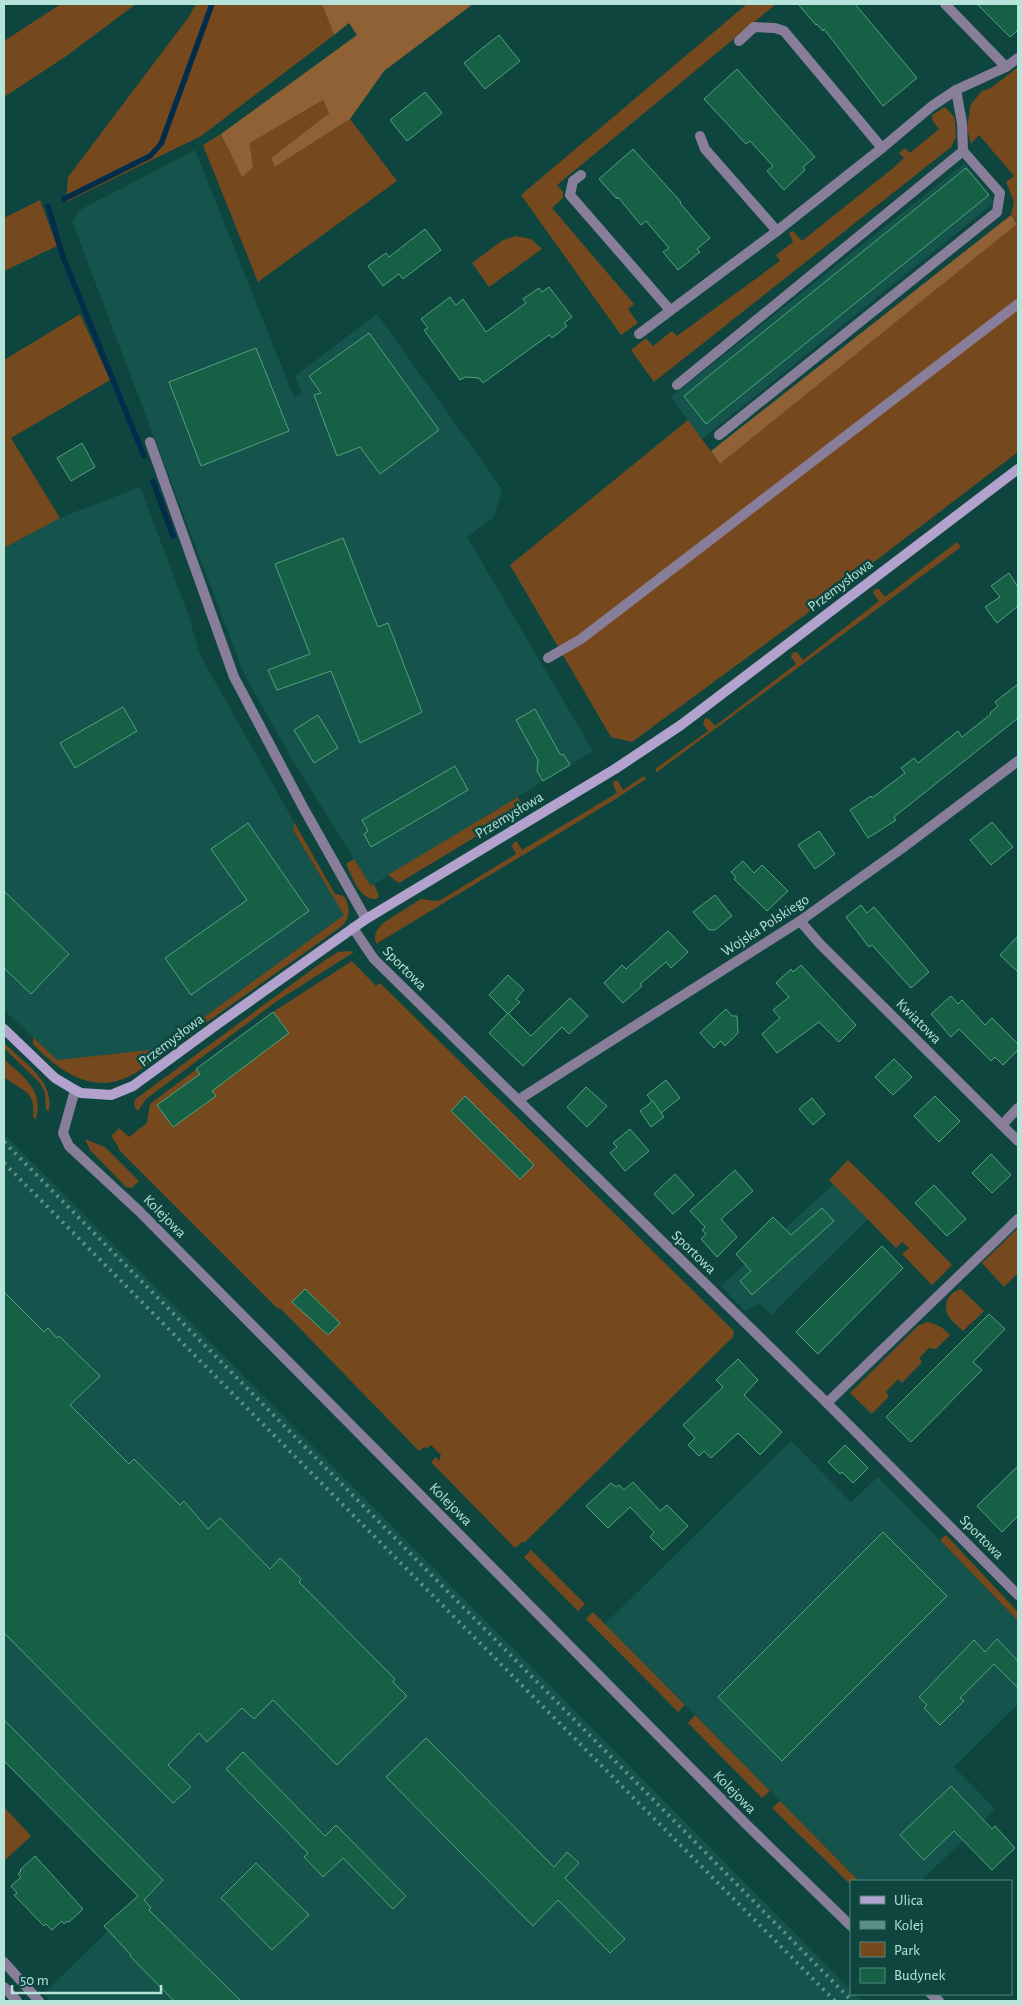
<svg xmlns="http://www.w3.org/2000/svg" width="1022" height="2005" font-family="'Alegreya Sans',sans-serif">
<rect width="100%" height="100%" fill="#0e463f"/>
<g fill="#15544d">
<polygon points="195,150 294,397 302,394 295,376 377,314 502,489 494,517 467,537 593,751 371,886 292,759 244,674 72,221 80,210"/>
<polygon points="965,163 995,202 702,439 671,397"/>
<polygon points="140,487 188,614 200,655 294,822 293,830 344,915 152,1055 149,1050 57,1060 4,1010 4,548 60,518"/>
<polygon points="4,1134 851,1990 851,1994 855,1994 862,2001 50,2001 43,1994 108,1931 104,1926 138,1896 4,1761"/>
<polygon points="834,1184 869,1218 771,1315 760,1303 745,1311 721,1286"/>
<polygon points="791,1441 851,1502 878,1477 1018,1621 1018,1704 954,1767 995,1809 921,1881 859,1881 605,1624"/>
</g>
<g fill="#75491d">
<polygon points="61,4 136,4 65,57 4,97 4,41"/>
<polygon points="196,4 322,4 334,35 201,136 66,202 68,177 188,18"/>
<polygon points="747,4 776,4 557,185 563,192 563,198 552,208 634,304 628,309 638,323 621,335 521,195"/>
<polygon points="1018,67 1018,452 802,617 632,742 611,737 510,565 688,420 720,464 1017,223 1011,215 1014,202 1006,182 1014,176 979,135 971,144 967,129 971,104 982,91 991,88"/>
<polygon points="323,100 329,113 271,158 275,167 350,119 397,181 258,282 203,145 221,134 242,176 253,168 250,143"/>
<polygon points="945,107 955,118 956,137 951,147 654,382 631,350 646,338 653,346 672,331 677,336 780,261 776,255 793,242 789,233 793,231 802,241 892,169 904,158 899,153 905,148 910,153 939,129 932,120 932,115"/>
<polygon points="40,200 57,246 4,271 4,218"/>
<polygon points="516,236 531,239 542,249 489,287 472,263 503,240"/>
<polygon points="80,314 110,380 11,438 60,518 4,548 4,360"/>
<polygon points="957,542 961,547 657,772 655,769 708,731 703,724 705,718 709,719 715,726 796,664 791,657 792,653 797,652 803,660 879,601 873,593 875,589 879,589 885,597"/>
<polygon points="644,776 646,779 614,800 376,944 375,936 377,930 383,923 421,899 439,901 516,854 512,846 514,842 517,842 522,850 617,793 613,785 614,781 618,781 623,790"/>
<polygon points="518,797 522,805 520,810 399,883 388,875"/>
<path d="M294,822L335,894L344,896C350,907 351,916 342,926L140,1070C99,1098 64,1076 33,1044V1037L57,1060L149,1050L152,1055L344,915L293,830Z"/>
<path d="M354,859L371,886L374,884L379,896L376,899C360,901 352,876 346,864Z"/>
<polygon points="347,951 354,952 277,1001 146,1099 138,1111 135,1108 134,1101 137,1098 325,960 338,952"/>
<path d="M352,961L376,986L380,983L734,1331L733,1337L524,1543L522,1542L515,1548L431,1462L436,1457L439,1461L441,1455L431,1445L428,1448L424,1447L419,1451L280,1308L278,1309L119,1150C118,1143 112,1141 112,1135L119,1128L129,1137L147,1123L150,1104L273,1012Z"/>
<path d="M4,1043C22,1061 55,1081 49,1111L46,1110L45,1093L40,1083L4,1048Z"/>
<path d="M4,1059C23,1077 44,1089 36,1119L33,1117C36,1090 23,1092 4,1077Z"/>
<polygon points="85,1139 105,1147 139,1181 132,1188 126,1187 90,1150"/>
<polygon points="848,1160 888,1199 952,1265 932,1285 902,1254 909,1248 902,1242 896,1248 829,1180"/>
<polygon points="1018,1228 1018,1273 1004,1287 982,1263"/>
<path d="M961,1289L984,1311L963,1331C959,1327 953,1322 949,1317C942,1305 948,1292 961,1289Z"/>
<path d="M927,1322C937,1324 943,1327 950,1335L936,1349L929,1348L919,1358L922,1362L902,1383L898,1379L886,1392L889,1396L872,1414L850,1393L919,1325Z"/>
<polygon points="946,1535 1018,1612 1018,1621 940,1540"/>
<polygon points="531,1550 585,1604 578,1611 524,1557"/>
<polygon points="593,1612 685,1705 678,1712 586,1619"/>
<polygon points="695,1715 770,1791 762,1798 688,1723"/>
<polygon points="780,1801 849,1871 859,1881 851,1881 851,1885 772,1808"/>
<polygon points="4,1807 31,1836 4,1861"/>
</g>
<g fill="#906134">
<polygon points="322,4 473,4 384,71 350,119 275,167 271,158 329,113 323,100 250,143 253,168 242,177 221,134 357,35 349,23 334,35"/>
<polygon points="1011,215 1017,224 720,464 711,451"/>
</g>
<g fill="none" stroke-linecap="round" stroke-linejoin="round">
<g stroke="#012d4a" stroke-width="5.5">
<polyline points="64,199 150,156 161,144 212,4"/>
<polyline points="48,206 63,257 144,456"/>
<polyline points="153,481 173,536"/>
</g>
</g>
<g fill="#166145" stroke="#52a27e">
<polygon points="798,4 855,4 917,78 883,106 824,29 823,31 817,24 816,25"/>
<polygon points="977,4 1018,4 1018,30 1010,37"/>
<polygon points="499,35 520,61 485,89 464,63"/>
<polygon points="737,69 815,157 803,167 805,170 784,190 767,171 773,166 750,141 746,144 704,99"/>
<polygon points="425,92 442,113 407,141 390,120"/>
<polygon points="633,149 681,202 680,203 710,238 697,249 700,252 678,270 663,252 669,248 646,221 641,225 618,197 617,199 599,179"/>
<polygon points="966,168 989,195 706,424 684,396"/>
<polygon points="425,229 441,250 403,279 399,274 383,286 368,266 386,253 389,257"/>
<polygon points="549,287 572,317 564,323 567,326 552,338 549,335 483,383 479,378 465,377 460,380 424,330 428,328 421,319 450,297 456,305 463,299 486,332 526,303 523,299 539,288 542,292"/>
<polygon points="369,333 439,430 380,474 360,447 337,456 314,395 321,393 309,376"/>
<polygon points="256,348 289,431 201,466 169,382"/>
<polygon points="82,443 95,467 71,481 57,458"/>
<polygon points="343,538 378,627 388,623 422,712 360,743 331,671 277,690 268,670 310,654 275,564"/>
<polygon points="1009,573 1018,587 1018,606 997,623 985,607 1000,597 991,586"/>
<polygon points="1018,684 1018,718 894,817 896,820 868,838 850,810 871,796 872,798 905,773 901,768 914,758 918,763 958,731 962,737 991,714 990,713 998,706 995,702"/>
<polygon points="123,707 137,731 75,768 60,743"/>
<polygon points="535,709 560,754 564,755 570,765 543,781 537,771 538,760 516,720"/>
<polygon points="318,715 338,748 314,763 294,730"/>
<polygon points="455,766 468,790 371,847 364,834 368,831 362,820"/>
<polygon points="992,822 1013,847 991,865 970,840"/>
<polygon points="248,823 309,911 191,995 165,958 247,900 211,849"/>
<polygon points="819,831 835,854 815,869 798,845"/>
<polygon points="743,861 754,873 762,865 788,891 767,911 734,879 736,877 731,872"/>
<polygon points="4,891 69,954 31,994 4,968"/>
<polygon points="715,895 732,916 715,930 709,930 693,912"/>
<polygon points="861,905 867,913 874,907 929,972 911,988 872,945 869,947 846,917"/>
<polygon points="668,931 688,952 671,968 666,962 640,984 642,986 623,1003 604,983 622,965 626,969"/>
<polygon points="1018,936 1018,972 1000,955"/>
<polygon points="801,965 856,1025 839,1042 819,1022 777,1053 762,1034 780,1018 773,1010 789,997 776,983 791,969 793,972"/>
<polygon points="508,975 524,990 516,999 520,1002 508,1014 489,995"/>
<polygon points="951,996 958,1004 962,1000 985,1025 992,1018 1018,1044 1018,1050 1003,1065 995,1057 991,1061 959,1029 951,1037 931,1014"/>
<polygon points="570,998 588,1016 569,1034 562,1027 523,1066 489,1033 508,1013 531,1036"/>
<polygon points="726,1009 732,1016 737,1016 738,1033 725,1046 721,1041 714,1048 700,1033"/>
<polygon points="273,1012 289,1033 212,1091 216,1096 173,1127 157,1105 200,1074 196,1069"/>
<polygon points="894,1059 912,1077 893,1095 875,1077"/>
<polygon points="666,1080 680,1098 661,1113 647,1095"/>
<polygon points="586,1087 607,1106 587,1127 567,1107"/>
<polygon points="465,1096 534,1165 520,1179 451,1111"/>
<polygon points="935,1096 960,1121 939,1142 914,1116"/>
<polygon points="812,1098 825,1114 813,1125 799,1109"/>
<polygon points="653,1101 664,1117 651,1127 640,1111"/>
<polygon points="630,1129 649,1151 625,1171 610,1153 617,1147 613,1143"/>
<polygon points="991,1154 1011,1175 992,1193 972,1173"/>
<polygon points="735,1170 753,1191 721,1219 737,1237 717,1257 701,1239 706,1234 702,1230 705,1227 690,1211"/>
<polygon points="675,1174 694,1195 673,1214 654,1194"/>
<polygon points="934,1185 966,1219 947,1236 915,1203"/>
<polygon points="822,1208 834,1221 752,1295 740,1281 751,1271 736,1254 773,1217 791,1235"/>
<polygon points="882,1246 903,1268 818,1354 796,1332"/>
<polygon points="305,1289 340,1323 328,1335 292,1302"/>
<polygon points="4,1292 44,1332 48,1328 57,1338 59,1336 100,1376 70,1405 129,1464 134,1459 180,1505 184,1501 208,1529 220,1518 270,1569 280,1558 301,1579 299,1582 395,1679 393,1682 407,1696 337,1765 273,1700 254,1719 242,1708 207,1742 199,1733 168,1765 191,1787 173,1803 4,1633"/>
<polygon points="989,1314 1005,1329 973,1362 982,1370 911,1442 886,1417"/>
<polygon points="738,1359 758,1380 744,1395 782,1432 760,1455 738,1433 711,1458 704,1451 699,1456 688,1445 695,1438 683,1425 723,1387 716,1380"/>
<polygon points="845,1445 868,1468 853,1483 842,1472 840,1474 828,1462"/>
<polygon points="1018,1466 1018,1516 1002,1532 977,1506"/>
<polygon points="633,1482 660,1511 667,1505 688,1526 663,1550 650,1537 654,1532 630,1507 608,1528 586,1506 611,1483 616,1487 619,1485 624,1490"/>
<polygon points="883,1532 947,1596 782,1761 718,1697"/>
<polygon points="997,1639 1018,1661 1018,1688 994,1664 960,1698 964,1701 940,1725 924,1708 927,1705 919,1697 974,1640 985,1652"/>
<polygon points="4,1720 163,1880 144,1900 151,1908 149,1910 241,2001 174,2001 130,1956 131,1955 104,1926 138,1896 4,1761"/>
<polygon points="426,1738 554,1867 567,1852 579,1863 565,1878 625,1939 610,1953 558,1900 533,1926 386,1777"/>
<polygon points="243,1752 325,1836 336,1825 406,1896 393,1909 343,1858 323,1877 304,1857 308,1853 226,1769"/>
<polygon points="951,1786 992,1829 995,1826 1015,1848 992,1870 954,1831 924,1860 900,1835"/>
<polygon points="35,1856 83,1909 69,1922 67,1921 64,1924 62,1921 52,1930 46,1924 44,1926 14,1895 17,1893 11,1886 21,1877 18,1874 21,1871 20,1870"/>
<polygon points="256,1863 309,1915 272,1950 221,1898"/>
</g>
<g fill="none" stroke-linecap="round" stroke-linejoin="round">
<g stroke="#887e99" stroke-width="10">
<polyline points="945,4 1006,67"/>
<polyline points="739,41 754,27 775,28 784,31 882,148"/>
<polyline points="700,136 705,149 777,231"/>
<polyline points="581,175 573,181 570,195 670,310"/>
<polyline points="639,334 777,231 882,148 932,106 956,90 1006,67 1018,58"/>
<polyline points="677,385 963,151 962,123 956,90"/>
<polyline points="719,435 997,212 1000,193 963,151"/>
<polyline points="150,442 234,677 304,809 366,919"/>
<polyline points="548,658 581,639 1018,304"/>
<polyline points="800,921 820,944 1018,1141"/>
<polyline points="353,928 374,959 827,1403 1018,1595"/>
<polyline points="75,1090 63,1133 69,1146 139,1211 749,1827 851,1926"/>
<polyline points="518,1100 800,921 901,849 1018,761"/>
<polyline points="1002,1125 1018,1108"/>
<polyline points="827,1403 1018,1219"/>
<polyline points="4,1962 39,2001"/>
<polyline points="4,1987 17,2001"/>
<polyline points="931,1994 939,2001"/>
</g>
<polyline stroke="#b3a2cd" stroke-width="10" points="4,1029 55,1078 75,1090 81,1093 111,1095 133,1086 219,1023 366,919 615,769 681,725 1018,469"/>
<g stroke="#5c8f87" stroke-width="4" stroke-dasharray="2.5 5" stroke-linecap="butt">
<polyline points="4,1142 852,2001"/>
<polyline points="4,1163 835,2001"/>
</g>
</g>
<g text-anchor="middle" stroke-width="5" stroke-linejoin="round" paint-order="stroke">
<g font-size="15" fill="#b6e3da" stroke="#0e463f">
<text transform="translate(840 585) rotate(-37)" y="5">Przemysłowa</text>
<text transform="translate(509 815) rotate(-31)" y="5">Przemysłowa</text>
<text transform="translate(765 925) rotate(-33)" y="5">Wojska Polskiego</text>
<text transform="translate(405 968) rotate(45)" y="5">Sportowa</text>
<text transform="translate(919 1021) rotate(45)" y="5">Kwiatowa</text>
<text transform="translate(171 1040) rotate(-37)" y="5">Przemysłowa</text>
<text transform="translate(165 1216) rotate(45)" y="5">Kolejowa</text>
<text transform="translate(694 1252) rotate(44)" y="5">Sportowa</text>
<text transform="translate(451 1504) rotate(45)" y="5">Kolejowa</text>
<text transform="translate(982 1537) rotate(45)" y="5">Sportowa</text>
<text transform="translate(735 1792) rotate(45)" y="5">Kolejowa</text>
</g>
</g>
<rect width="1022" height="2005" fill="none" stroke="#b6e3da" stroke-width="10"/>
<rect x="850" y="1880" width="162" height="115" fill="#0e463f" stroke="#51857d"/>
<rect x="860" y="1896" width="25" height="8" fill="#b3a2cd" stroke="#51857d"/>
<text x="894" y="1905" font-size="15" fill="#b6e3da">Ulica</text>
<rect x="860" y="1921" width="25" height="8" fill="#5c8f87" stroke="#51857d"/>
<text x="894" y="1930" font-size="15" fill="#b6e3da">Kolej</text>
<rect x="860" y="1942" width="25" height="15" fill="#75491d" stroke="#51857d"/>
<text x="894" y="1955" font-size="15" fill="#b6e3da">Park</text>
<rect x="860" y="1968" width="25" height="15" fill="#166145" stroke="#51857d"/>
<text x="894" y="1980" font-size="15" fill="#b6e3da">Budynek</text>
<path d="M12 1985v8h149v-8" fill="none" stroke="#b6e3da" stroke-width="2.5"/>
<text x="20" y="1985" font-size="15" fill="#b6e3da" stroke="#0e463f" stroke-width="4" paint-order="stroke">50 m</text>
</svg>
